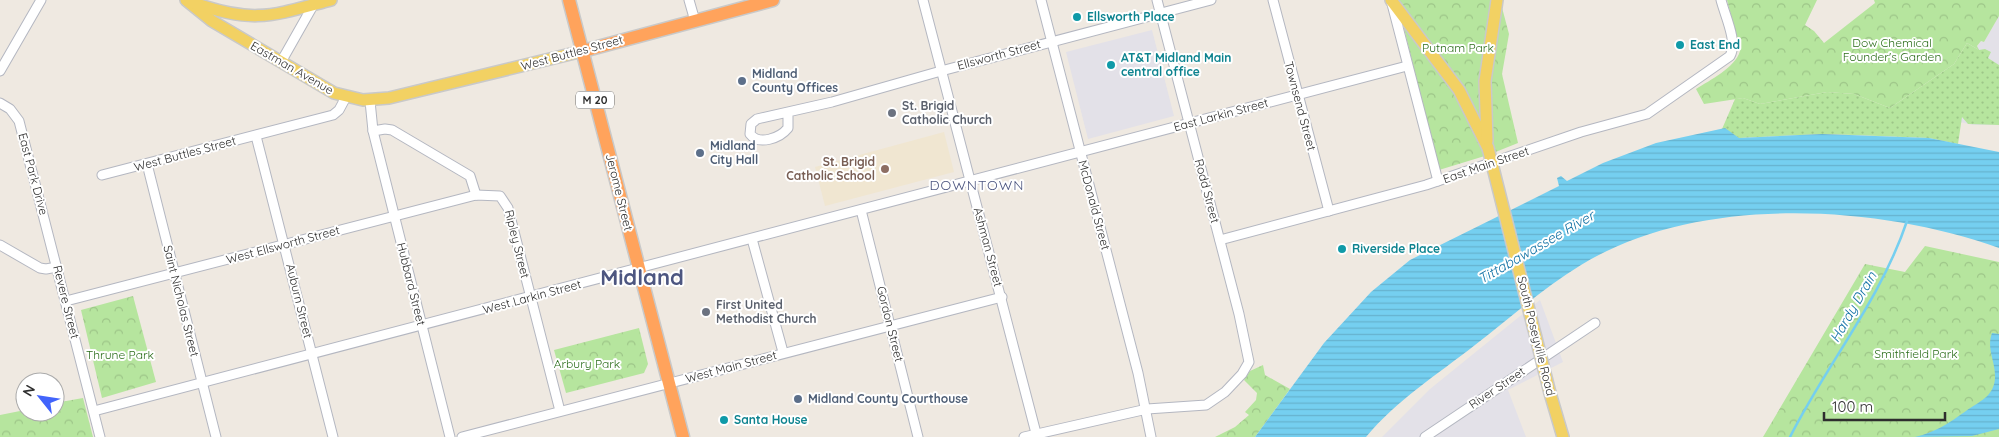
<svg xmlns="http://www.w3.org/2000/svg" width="1999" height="437" font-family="Quicksand,sans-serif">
<defs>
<pattern id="grass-dots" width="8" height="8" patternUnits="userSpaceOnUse" patternTransform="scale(1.25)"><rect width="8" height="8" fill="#b6e59e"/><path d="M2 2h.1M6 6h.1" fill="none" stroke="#9dc588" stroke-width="1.8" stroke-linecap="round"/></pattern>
<pattern id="park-crowns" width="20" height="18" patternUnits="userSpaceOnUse" patternTransform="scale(1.25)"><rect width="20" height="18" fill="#b6e59e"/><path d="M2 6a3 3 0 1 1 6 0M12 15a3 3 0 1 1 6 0" fill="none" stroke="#9dc588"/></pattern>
<pattern id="water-rules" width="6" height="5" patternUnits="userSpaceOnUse" patternTransform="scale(1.25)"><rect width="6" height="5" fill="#75cff0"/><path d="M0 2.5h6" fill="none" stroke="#66b2ce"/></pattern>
</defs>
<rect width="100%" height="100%" fill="#efe9e1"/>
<g fill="#e3e1e8">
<polygon points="1999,16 1999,125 1974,125 1960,122 1979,50 1977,47 1981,41 1984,42"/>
<polygon points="1152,30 1174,116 1088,139 1066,52"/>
<polygon points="1540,300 1563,362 1508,390 1526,437 1382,437 1430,389"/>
</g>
<polygon fill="#f0e6d1" points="944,132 954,172 825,206 815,167"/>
<polygon fill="url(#grass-dots)" points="1967,43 1979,50 1985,49 1991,52 1988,58 1999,65 1999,125 1968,124 1962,117 1958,144 1929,138 1854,135 1822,134 1739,138 1722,129 1735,99 1743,98 1760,104 1827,92 1854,94 1890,108 1954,64"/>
<g fill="url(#park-crowns)">
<polygon points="1397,0 1500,0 1509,34 1502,74 1518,143 1488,155 1439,170"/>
<path d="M1727,0H1817L1805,25L1814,31L1824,43L1875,3L1874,0H1999V16L1984,42L1981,41L1977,46L1979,50L1967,43L1954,64L1890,108L1854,94L1827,92L1760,104L1743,98L1704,104L1696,89C1710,80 1735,68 1740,51Z"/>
<polygon points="1925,246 1999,262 1999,437 1763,437 1865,264 1905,272"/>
<polygon points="133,296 156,382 102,398 81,310"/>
<polygon points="639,328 648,364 644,373 566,393 554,350"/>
<polygon points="1263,365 1265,375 1290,389 1255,437 1215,437 1235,427 1249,415 1245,412 1256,400 1257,393 1244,380 1250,371"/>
<polygon points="83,398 93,437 0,437 0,415 25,410 25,412 55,412 55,403"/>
</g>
<g fill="url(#water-rules)">
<path d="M1725,128L1739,138L1822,134L1929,138L1999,152V248C1875,204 1697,194 1581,265C1543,288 1510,318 1475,345C1438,374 1397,400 1366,437H1255L1324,343L1371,292L1410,260L1559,186L1557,178L1561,176L1567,181L1603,163L1656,143Z"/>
<path d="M1992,333L1999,334V429L1972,436L1915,437C1936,432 1949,423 1966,411C1978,402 1994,397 1995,378C1996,362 1986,349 1992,333Z"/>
</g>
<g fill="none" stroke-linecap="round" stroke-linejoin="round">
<path stroke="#75cff0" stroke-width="2.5" d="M1790,437C1827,364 1881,299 1907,221"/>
<g stroke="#b4b7c1" stroke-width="11">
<g id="minor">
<polyline points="689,0 695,21"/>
<polyline points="923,0 1037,437"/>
<polyline points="1041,0 1138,373 1151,437"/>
<polyline points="1273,0 1329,211"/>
<polyline points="1391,0 1438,181"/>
<polyline points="281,62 315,2"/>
<polyline points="0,71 41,0"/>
<polyline points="370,101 373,131 385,129 392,130 470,176 476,195"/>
<polyline points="0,103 10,109 19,121 100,437"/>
<path d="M788,113V128C780,138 759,146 750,134L751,124L757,119L832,102L941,71L1211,0"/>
<polyline points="373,131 450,437"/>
<polyline points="256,136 333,437"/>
<polyline points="147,164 216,437"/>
<polyline points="102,175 333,115 339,110 346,97"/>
<polyline points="861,210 918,437"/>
<polyline points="752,239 783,352"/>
<path d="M1220,240L1426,185L1581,132L1647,114L1730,56C1738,42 1725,16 1721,0"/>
<polyline points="0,245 40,268 46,269 57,267"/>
<polyline points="66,301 476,195 500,196 508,208 560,411"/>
<polyline points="94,411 1407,66"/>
<polyline points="462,437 1002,297"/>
<polyline points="1024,437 1147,409 1206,405 1225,392 1242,374 1249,362 1239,314 1157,0"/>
<polyline points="1425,437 1595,323"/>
</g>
</g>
<g stroke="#c9c9c9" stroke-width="14">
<g id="major">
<polyline points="186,0 212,21 334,93 363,100 389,98 583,51"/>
<polyline points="1391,0 1459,90 1488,148"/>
<path d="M194,3C254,24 271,16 331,0"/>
<polyline points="1487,141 1485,81 1497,0"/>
<polyline points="1550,393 1563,437"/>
</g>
</g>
<g stroke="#c9c9c9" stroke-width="15">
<g id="highway">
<polyline points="569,0 683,437"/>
<polyline points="583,51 773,0"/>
</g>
</g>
<use href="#minor" stroke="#fff" stroke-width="9"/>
<use href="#major" stroke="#f2d163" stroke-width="11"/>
<use href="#highway" stroke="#ffa35c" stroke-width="12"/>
<g stroke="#c9c9c9" stroke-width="14" stroke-linecap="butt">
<polyline id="major-bridge" points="1488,148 1550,393"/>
</g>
<use href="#major-bridge" stroke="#f2d163" stroke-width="11"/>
</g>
<g fill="#0f9aa8" stroke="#fff" stroke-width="2">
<circle cx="1077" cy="17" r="5"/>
<circle cx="1680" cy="45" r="5"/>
<circle cx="1111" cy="65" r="5"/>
<circle cx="1342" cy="249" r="5"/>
<circle cx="724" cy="420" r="5"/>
</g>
<g fill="#5c6f8a" stroke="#fff" stroke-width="2">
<circle cx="742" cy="81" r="5"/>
<circle cx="700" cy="153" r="5"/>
<circle cx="798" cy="399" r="5"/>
</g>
<g fill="#6b7280" stroke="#fff" stroke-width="2">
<circle cx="892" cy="113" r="5"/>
<circle cx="706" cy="312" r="5"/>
</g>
<circle fill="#8d6e63" stroke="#fff" stroke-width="2" cx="885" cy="169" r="5"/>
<g text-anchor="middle" stroke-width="4" stroke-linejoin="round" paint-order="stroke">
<rect fill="#fff" stroke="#6d6d6d" stroke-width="1" x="576" y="91.5" width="38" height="17" rx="4"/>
<g font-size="11" font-weight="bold" fill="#2e2e2e">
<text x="595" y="104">M 20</text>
</g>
<g font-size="12" font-weight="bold" fill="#0d838f" stroke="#fff" text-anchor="start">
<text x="1087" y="21">Ellsworth Place</text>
<text x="1690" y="49">East End</text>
<text x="1121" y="62">AT&amp;T Midland Main<tspan x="1121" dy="14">central office</tspan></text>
<text x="1352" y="253">Riverside Place</text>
<text x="734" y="424">Santa House</text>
</g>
<g font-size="12" fill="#2c6e1b" stroke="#fff">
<text x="1892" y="47">Dow Chemical<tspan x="1892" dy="14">Founder's Garden</tspan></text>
<text x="1458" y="52">Putnam Park</text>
<text x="1916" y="358">Smithfield Park</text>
<text x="120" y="359">Thrune Park</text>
<text x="587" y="368">Arbury Park</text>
</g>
<g font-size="12" fill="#2e2e2e" stroke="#fff">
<text transform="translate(572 53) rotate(-15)" y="4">West Buttles Street</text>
<text transform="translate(999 55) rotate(-15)" y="4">Ellsworth Street</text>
<text transform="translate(292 68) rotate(30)" y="4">Eastman Avenue</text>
<text transform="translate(1300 106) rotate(75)" y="4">Townsend Street</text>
<text transform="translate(1221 115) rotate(-15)" y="4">East Larkin Street</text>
<text transform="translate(185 154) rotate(-15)" y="4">West Buttles Street</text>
<text transform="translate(1486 165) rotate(-19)" y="4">East Main Street</text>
<text transform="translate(33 174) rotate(75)" y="4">East Park Drive</text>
<text transform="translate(1207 191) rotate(75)" y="4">Rodd Street</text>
<text transform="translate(619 192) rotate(76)" y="4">Jerome Street</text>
<text transform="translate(1094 205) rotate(75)" y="4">McDonald Street</text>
<text transform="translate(517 244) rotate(76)" y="4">Ripley Street</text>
<text transform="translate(283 245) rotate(-15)" y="4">West Ellsworth Street</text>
<text transform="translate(988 247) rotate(75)" y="4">Ashman Street</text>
<text transform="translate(411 284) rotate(76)" y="4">Hubbard Street</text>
<text transform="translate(532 297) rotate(-15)" y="4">West Larkin Street</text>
<text transform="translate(181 301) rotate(76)" y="4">Saint Nicholas Street</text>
<text transform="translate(299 301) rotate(76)" y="4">Auburn Street</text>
<text transform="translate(66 302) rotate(76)" y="4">Revere Street</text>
<text transform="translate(890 324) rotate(76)" y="4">Gordon Street</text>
<text transform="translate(1536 336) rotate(76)" y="4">South Poseyville Road</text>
<text transform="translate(731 367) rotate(-15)" y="4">West Main Street</text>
<text transform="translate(1497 388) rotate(-34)" y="4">River Street</text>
</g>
<g font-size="12" font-weight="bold" fill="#4e5e75" stroke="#fff" text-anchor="start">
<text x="752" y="78">Midland<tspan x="752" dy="14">County Offices</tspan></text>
<text x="710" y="150">Midland<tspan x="710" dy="14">City Hall</tspan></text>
<text x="808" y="403">Midland County Courthouse</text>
</g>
<g font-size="12" font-weight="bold" fill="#5b616d" stroke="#fff" text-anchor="start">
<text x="902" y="110">St. Brigid<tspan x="902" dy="14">Catholic Church</tspan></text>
<text x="716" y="309">First United<tspan x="716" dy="14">Methodist Church</tspan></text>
</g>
<g font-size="12" font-weight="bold" fill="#785e54" stroke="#fff" text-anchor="end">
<text x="875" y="166">St. Brigid<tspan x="875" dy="14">Catholic School</tspan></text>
</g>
<g font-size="14" letter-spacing="1" fill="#4d5680" stroke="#fff">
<text x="977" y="190">DOWNTOWN</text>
</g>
<g font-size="14" font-style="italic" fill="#0d6fa3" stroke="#fff">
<text transform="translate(1536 247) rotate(-30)" y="5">Tittabawassee River</text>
<text transform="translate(1853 307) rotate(-60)" y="5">Hardy Drain</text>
</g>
<g font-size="22" font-weight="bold" fill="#4d5680" stroke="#fff">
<text x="642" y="285">Midland</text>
</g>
</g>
<g transform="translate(40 397) rotate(300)"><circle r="24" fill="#ffffff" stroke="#ababab"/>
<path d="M0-4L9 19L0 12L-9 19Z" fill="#4264fb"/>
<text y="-8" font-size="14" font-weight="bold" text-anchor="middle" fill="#2e2e2e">N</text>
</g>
<path d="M1824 412v8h121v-8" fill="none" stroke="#2e2e2e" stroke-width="2.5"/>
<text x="1832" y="412" font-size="15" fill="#2e2e2e" stroke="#ffffff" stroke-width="4" paint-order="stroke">100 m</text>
</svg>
